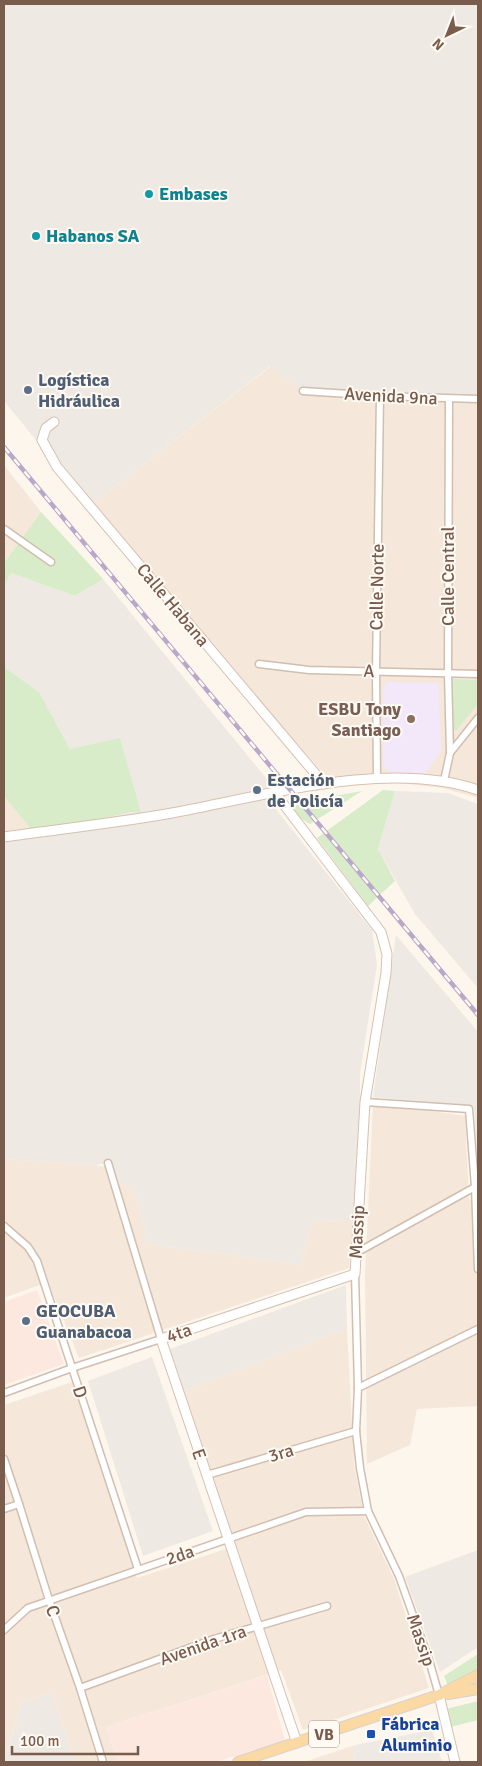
<svg xmlns="http://www.w3.org/2000/svg" width="482" height="1766" font-family="Signika,sans-serif">
<rect width="100%" height="100%" fill="#fdf6ec"/>
<g fill="#f5e8da">
<polygon points="271,366 303,391 478,398 478,798 442,788 390,782 329,780 90,506"/>
<polygon points="4,465 41,512 4,563"/>
<polygon points="4,796 34,833 4,837"/>
<polygon points="373,1102 465,1116 469,1200 478,1195 478,1406 417,1409 410,1445 367,1464 365,1274"/>
<polygon points="4,1159 95,1165 107,1167 114,1183 134,1187 149,1244 301,1265 313,1220 353,1221 349,1268 79,1358 48,1282 4,1298"/>
<polygon points="347,1329 354,1465 364,1516 394,1579 429,1688 303,1730 281,1670 106,1727 118,1762 75,1762 52,1693 23,1701 4,1761 4,1405 72,1382 137,1578 235,1546 184,1391"/>
<polygon points="355,1745 354,1762 304,1762"/>
</g>
<g fill="#fde8e0">
<polygon points="37,1290 64,1364 4,1385 4,1302"/>
<polygon points="267,1675 285,1741 216,1762 118,1762 106,1727"/>
</g>
<g fill="#efe9e4">
<polygon points="4,4 478,4 478,399 303,391 270,366 90,506 4,401"/>
<polygon points="11,573 75,596 103,579 275,789 275,808 372,930 377,965 360,1073 360,1129 353,1221 313,1220 301,1265 149,1244 134,1187 114,1183 108,1163 95,1165 4,1159 4,837 131,812 141,813 70,749 39,692 4,667 4,586"/>
<polygon points="395,791 448,793 478,804 478,988 415,914 378,849"/>
<polygon points="396,935 478,1032 478,1168 474,1107 373,1097"/>
<polygon points="346,1285 347,1329 184,1391 170,1349"/>
<polygon points="152,1357 213,1531 143,1556 88,1381"/>
<polygon points="478,1550 478,1647 440,1672 405,1577"/>
<polygon points="52,1693 75,1762 4,1762 23,1701"/>
<polygon points="432,1730 442,1762 354,1762 355,1745"/>
</g>
<polygon fill="#f3e8fa" points="387,682 438,683 441,751 425,774 400,776 387,770 383,765 383,687"/>
<g fill="#d8ecc9">
<polygon points="41,512 103,579 75,596 11,573 4,586 4,563"/>
<polygon points="4,667 39,692 70,749 120,738 141,813 131,812 34,833 4,796"/>
<polygon points="453,679 478,680 478,704 456,731 452,728 450,684"/>
<polygon points="383,790 395,791 378,849 395,881 368,906 317,838"/>
<polygon points="362,791 310,824 300,818 289,804"/>
<polygon points="478,1654 478,1671 448,1686 444,1676"/>
<polygon points="478,1701 478,1720 451,1727 446,1709"/>
</g>
<g fill="none" stroke-linecap="round" stroke-linejoin="round">
<g stroke="#d1beb0" stroke-width="9">
<g id="street">
<polyline points="303,391 380,396 478,399"/>
<polyline points="449,399 448,673 450,753"/>
<polyline points="4,529 51,562"/>
<polyline points="259,664 309,670 478,674"/>
<polyline points="377,779 376,672 380,396"/>
<polyline points="444,781 450,753 478,718"/>
<polyline points="365,1102 469,1109 475,1187 478,1269"/>
<polyline points="4,1226 28,1247 37,1261 138,1569"/>
<polyline points="356,1253 475,1187"/>
<polyline points="355,1274 358,1388 356,1431 360,1468 368,1511 399,1576 429,1660 439,1695"/>
<polyline points="358,1388 478,1329"/>
<polyline points="4,1393 72,1368 161,1339 108,1163"/>
<polyline points="4,1459 19,1504 49,1600 80,1688 103,1762"/>
<polyline points="207,1475 356,1431"/>
<polyline points="4,1509 19,1504"/>
<polyline points="4,1630 28,1608 306,1512 368,1511"/>
<polyline points="80,1688 214,1639 327,1606"/>
</g>
</g>
<g stroke="#d6c0b0" stroke-width="11">
<g id="secondary">
<polyline points="54,422 46,428 42,440 57,467 324,784"/>
<polyline points="275,793 381,932 387,954 386,973 365,1102 355,1274 161,1339 297,1743"/>
<path d="M4,837C60,829 116,823 172,813C265,796 387,759 478,790"/>
<polyline points="439,1695 455,1762"/>
</g>
</g>
<g stroke="#dad1cd" stroke-width="12">
<g id="primary">
<polyline points="448,1694 478,1689"/>
<polyline points="238,1762 439,1695 478,1675"/>
</g>
</g>
<use href="#street" stroke="#fff" stroke-width="6"/>
<use href="#secondary" stroke="#fff" stroke-width="9"/>
<use href="#primary" stroke="#fbd9a5" stroke-width="10"/>
<g stroke="#b9a8c9" stroke-width="4.5">
<polyline id="rail" points="4,447 478,1015"/>
</g>
<use href="#rail" stroke="#fffaf3" stroke-width="2.5" stroke-dasharray="8" stroke-linecap="butt"/>
</g>
<g fill="#0f9aa8" stroke="#fffaf3" stroke-width="2">
<circle cx="149" cy="194" r="5"/>
<circle cx="36" cy="236" r="5"/>
</g>
<g fill="#5c6f8a" stroke="#fffaf3" stroke-width="2">
<circle cx="28" cy="390" r="5"/>
<circle cx="257" cy="790" r="5"/>
<circle cx="26" cy="1321" r="5"/>
</g>
<circle fill="#8d6e63" stroke="#fffaf3" stroke-width="2" cx="411" cy="719" r="5"/>
<rect fill="#1a4fb4" stroke="#fffaf3" stroke-width="2" x="366" y="1729" width="10" height="10" rx="2.5"/>
<g text-anchor="middle" stroke-width="4" stroke-linejoin="round" paint-order="stroke">
<rect fill="#fffaf3" stroke="#a28b7f" stroke-width="1" x="309" y="1720.5" width="30" height="27" rx="4"/>
<g font-size="16" font-weight="bold" fill="#7a5c4d">
<text x="324" y="1740">VB</text>
</g>
<g font-size="18" font-weight="bold" fill="#0d838f" stroke="#fffaf3" text-anchor="start">
<text x="159" y="200">Embases</text>
<text x="46" y="242">Habanos SA</text>
</g>
<g font-size="18" font-weight="bold" fill="#4e5e75" stroke="#fffaf3" text-anchor="start">
<text x="38" y="386">Logística<tspan x="38" dy="21">Hidráulica</tspan></text>
<text x="267" y="786">Estación<tspan x="267" dy="21">de Policía</tspan></text>
<text x="36" y="1317">GEOCUBA<tspan x="36" dy="21">Guanabacoa</tspan></text>
</g>
<g font-size="18" fill="#7a5c4d" stroke="#fffaf3">
<text transform="translate(391 396) rotate(3)" y="6">Avenida 9na</text>
<text transform="translate(448 576) rotate(-90)" y="6">Calle Central</text>
<text transform="translate(377 587) rotate(-89)" y="6">Calle Norte</text>
<text transform="translate(173 605) rotate(50)" y="6">Calle Habana</text>
<text transform="translate(369 671) rotate(2)" y="6">A</text>
<text transform="translate(357 1232) rotate(-87)" y="6">Massip</text>
<text transform="translate(179 1333) rotate(-19)" y="6">4ta</text>
<text transform="translate(80 1392) rotate(72)" y="6">D</text>
<text transform="translate(281 1453) rotate(-16)" y="6">3ra</text>
<text transform="translate(199 1454) rotate(71)" y="6">E</text>
<text transform="translate(180 1555) rotate(-19)" y="6">2da</text>
<text transform="translate(53 1611) rotate(71)" y="6">C</text>
<text transform="translate(421 1640) rotate(71)" y="6">Massip</text>
<text transform="translate(203 1645) rotate(-19)" y="6">Avenida 1ra</text>
</g>
<g font-size="18" font-weight="bold" fill="#785e54" stroke="#fffaf3" text-anchor="end">
<text x="401" y="715">ESBU Tony<tspan x="401" dy="21">Santiago</tspan></text>
</g>
<g font-size="18" font-weight="bold" fill="#164399" stroke="#fffaf3" text-anchor="start">
<text x="381" y="1730">Fábrica<tspan x="381" dy="21">Aluminio</tspan></text>
</g>
</g>
<rect width="482" height="1766" fill="none" stroke="#7a5c4d" stroke-width="10"/>
<g transform="translate(447 35) rotate(223)" stroke="#fffaf3" stroke-width="4" paint-order="stroke">
<path d="M0-4L9 19L0 12L-9 19Z" fill="#7a5c4d"/>
<text y="-8" font-size="14" font-weight="bold" text-anchor="middle" fill="#7a5c4d">N</text>
</g>
<path d="M12 1746v8h126v-8" fill="none" stroke="#7a5c4d" stroke-width="2.5"/>
<text x="20" y="1746" font-size="15" fill="#7a5c4d" stroke="#fffaf3" stroke-width="4" paint-order="stroke">100 m</text>
</svg>
